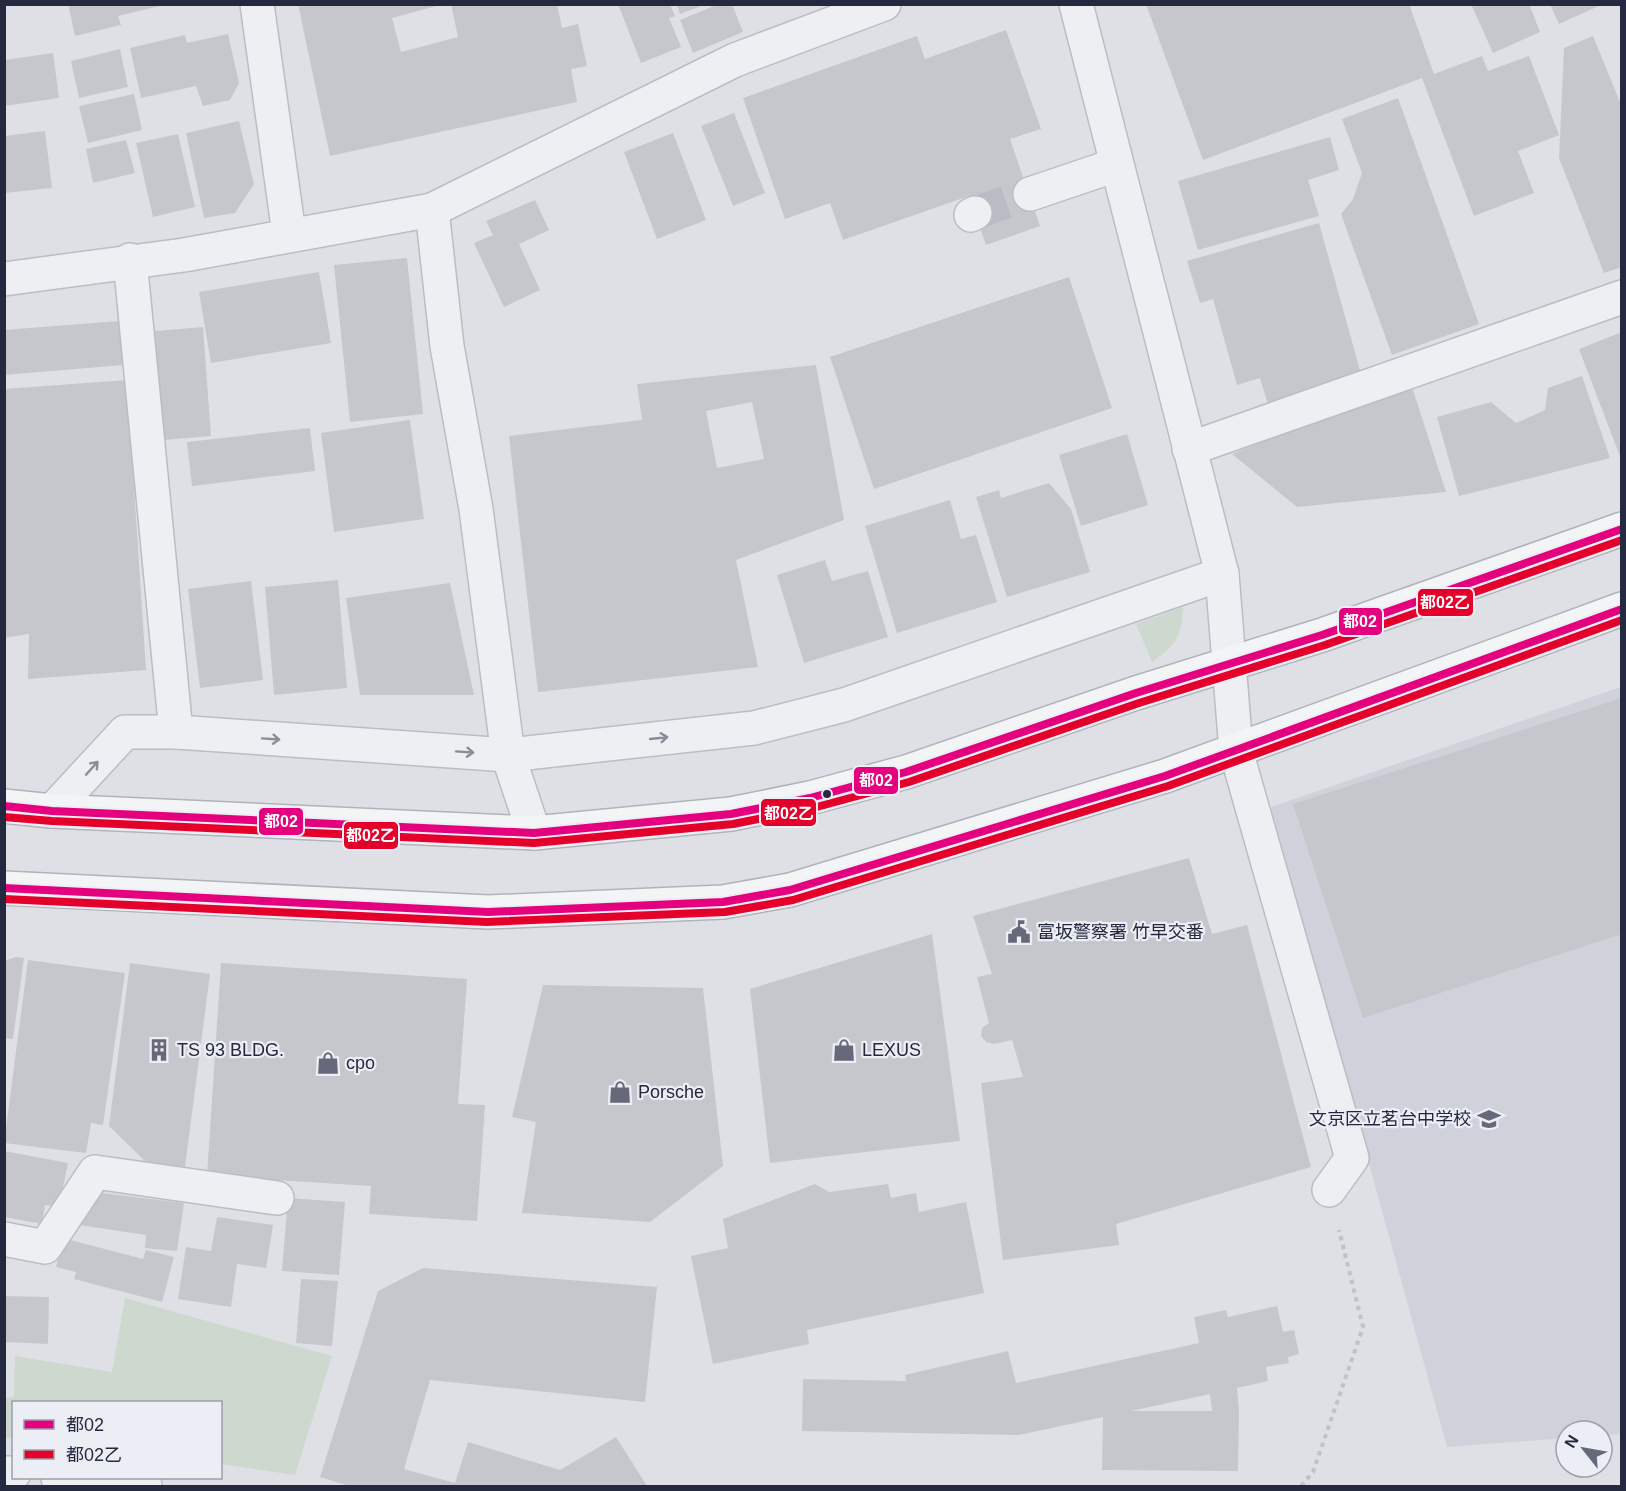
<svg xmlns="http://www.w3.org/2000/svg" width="1626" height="1491" font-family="Helvetica,'Noto Sans JP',sans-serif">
<rect width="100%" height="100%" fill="#dfe0e5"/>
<polygon fill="#cfd1db" points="1621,687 1621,1434 1602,1435 1602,1431 1566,1431 1566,1438 1447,1447 1271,807"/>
<g fill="#cdd8cf">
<path d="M1183,607C1182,636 1176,645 1152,662L1136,624Z"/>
<polygon points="125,1298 332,1356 295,1475 221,1464 220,1402 14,1402 13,1438 5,1438 5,1398 14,1397 15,1356 112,1372"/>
</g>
<g fill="#c6c7cd" fill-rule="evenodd">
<polygon points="68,4 164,4 164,5 118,16 121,25 75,36"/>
<polygon points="298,4 444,4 392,18 401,52 458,37 451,4 557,4 562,28 578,24 587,66 571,69 577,102 330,156"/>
<polygon points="618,4 670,4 675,16 669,18 681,47 641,63"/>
<polygon points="677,4 704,4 704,5 680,14"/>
<polygon points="719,4 732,4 743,32 693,53 680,20"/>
<polygon points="1146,4 1409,4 1434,74 1482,56 1488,71 1529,56 1559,135 1518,151 1534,193 1474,216 1422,78 1203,160"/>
<polygon points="1471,4 1529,4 1540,32 1493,53"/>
<polygon points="1550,4 1603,4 1559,24"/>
<polygon points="1006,30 1041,129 1010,139 1040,226 986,245 969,196 843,240 830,203 785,219 743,98 917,36 925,59"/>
<polygon points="228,34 239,83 230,100 203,106 196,86 141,98 130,48 185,35 187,43"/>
<polygon points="1593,36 1622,107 1622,267 1604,273 1559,158 1564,48"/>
<polygon points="120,49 128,87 79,98 71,61"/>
<polygon points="53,53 59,98 4,106 4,60"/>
<polygon points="134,94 142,130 88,143 79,106"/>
<polygon points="1398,98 1479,324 1392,355 1341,214 1353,199 1362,173 1342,119"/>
<polygon points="734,113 765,193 733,206 701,126"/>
<polygon points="239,121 254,184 235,213 204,218 186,133"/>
<polygon points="45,131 52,188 4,193 4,136"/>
<polygon points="673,133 706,220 657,239 624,152"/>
<polygon points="178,134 195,207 153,217 136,143"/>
<polygon points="1330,137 1339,170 1308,180 1319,216 1198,250 1178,181"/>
<polygon points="126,140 135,173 93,183 86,149"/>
<polygon points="535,200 549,230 519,244 540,290 504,307 474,243 493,235 486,221"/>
<polygon points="1319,223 1363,381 1269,408 1260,378 1237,385 1213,299 1200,303 1187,261"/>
<polygon points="407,258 423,414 350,422 334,265"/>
<polygon points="319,272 331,343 211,363 199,292"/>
<polygon points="1069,277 1112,408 874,489 830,357"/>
<polygon points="119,321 123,365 4,375 4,330"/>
<polygon points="203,327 211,436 163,440 155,331"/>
<polygon points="1622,332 1622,459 1621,459 1579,349"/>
<path d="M816,365L844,520L736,560L758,667L538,692L509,436L642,420L637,384ZM752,402L764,459L717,468L706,411Z"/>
<polygon points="1582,376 1610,458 1459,496 1437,417 1491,402 1516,423 1545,410 1548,388"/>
<polygon points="127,380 146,670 28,679 29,634 4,638 4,389"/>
<polygon points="1412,387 1446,492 1297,507 1232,454 1343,410"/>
<polygon points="410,420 424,519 334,532 321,433"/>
<polygon points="310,428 315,471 192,486 187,442"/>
<polygon points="1127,434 1148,505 1081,526 1059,455"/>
<polygon points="1049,483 1071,509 1090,572 1007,597 976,497 999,490 1001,498"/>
<polygon points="950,500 961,539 976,535 997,602 897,633 865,526"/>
<polygon points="825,560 832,581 868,571 888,637 804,663 777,575"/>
<polygon points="338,580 347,688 274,695 265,587"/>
<polygon points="251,581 263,680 200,688 188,589"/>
<polygon points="450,583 474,695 360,695 346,598"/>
<polygon points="1622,698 1622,934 1363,1018 1293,804"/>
<polygon points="1189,858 1212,934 1247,925 1311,1167 1116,1224 1119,1245 1003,1260 981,1083 1023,1077 1012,1040 994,1044 986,1042 981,1036 982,1028 989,1023 977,977 992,974 973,916"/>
<polygon points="932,934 960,1141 770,1163 750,989"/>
<polygon points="16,957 24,958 13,1039 4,1038 4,961"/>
<polygon points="28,960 125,973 103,1125 91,1123 86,1153 4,1143"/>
<polygon points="130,963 210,974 185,1167 146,1162 109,1126"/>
<polygon points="221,963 467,979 458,1104 485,1105 477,1221 369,1214 371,1186 207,1176"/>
<polygon points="543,985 703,988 723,1166 650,1222 522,1213 536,1122 512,1117"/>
<polygon points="4,1151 68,1163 59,1207 45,1205 42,1224 4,1217"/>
<polygon points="815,1184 829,1192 888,1184 891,1198 916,1193 919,1212 966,1202 984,1293 807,1330 809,1344 713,1364 691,1256 728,1248 723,1219"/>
<polygon points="102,1193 184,1203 177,1251 145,1248 146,1235 79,1225"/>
<polygon points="288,1198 345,1202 339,1275 282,1271"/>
<polygon points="217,1217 273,1225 266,1268 237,1264 231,1307 178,1299 186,1247 211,1251"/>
<polygon points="63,1238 143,1259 146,1250 174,1257 162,1302 74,1279 76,1272 56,1267"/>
<polygon points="423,1268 657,1287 645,1402 430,1380 404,1469 455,1483 468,1442 560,1470 616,1437 647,1486 349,1486 320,1477 378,1291"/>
<polygon points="301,1279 338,1281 332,1346 296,1343"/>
<polygon points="4,1296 49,1297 48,1344 4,1342"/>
<path d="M1277,1306L1283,1332L1294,1330L1299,1354L1288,1357L1289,1363L1266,1367L1268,1381L1237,1388L1239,1411L1238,1471L1102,1470L1103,1417L1019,1435L802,1431L803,1379L906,1381L905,1375L1008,1351L1016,1383L1199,1343L1194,1317L1226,1310L1228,1317ZM1210,1394L1212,1411H1131Z"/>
</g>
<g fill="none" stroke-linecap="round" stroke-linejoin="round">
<polyline stroke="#babbc4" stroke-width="33" stroke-dasharray="33 16" stroke-linecap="butt" points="975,213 1030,194"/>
<g stroke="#bcbdc3" stroke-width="36">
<g id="minor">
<polyline points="257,4 289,234"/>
<polyline points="1076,4 1222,574 1236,751 1352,1158 1329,1190"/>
<polyline points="1030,194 1116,165"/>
<polyline points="432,210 447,346 476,509 508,755 534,833"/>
<polyline points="971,215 975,213"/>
<polyline points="130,260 176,732"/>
<polyline points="4,279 184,255 432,210 735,60 884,4"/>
<polyline points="1189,449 1622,297"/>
<polyline points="52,811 125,732 176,732 508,755 754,728 844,705 1222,574"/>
<polyline points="4,1239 45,1247 95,1172 277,1198"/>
<polyline points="4,1473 14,1473"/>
<polyline points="58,1478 145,1486"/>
</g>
</g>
<g stroke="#b1b3ba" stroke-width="36">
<g id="highway">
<polyline points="4,806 52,811 534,833 731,814 810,798 906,772 1136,693 1322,635 1622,529"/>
<polyline points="4,888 488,912 723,902 790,890 1165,776 1622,609"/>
</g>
</g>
<polyline stroke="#c1c1c8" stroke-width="4" stroke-dasharray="4.5 4.5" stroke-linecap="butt" points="1301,1486 1313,1472 1363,1327 1339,1230"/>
<use href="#minor" stroke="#eeeff2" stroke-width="33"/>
<use href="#highway" stroke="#f3f4f5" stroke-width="33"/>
<g stroke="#eceef5" stroke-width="12">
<g id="bus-1">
<polyline points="4,806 52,811 534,833 731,814 810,798 906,772 1136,693 1322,635 1622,529"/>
<polyline points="4,888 488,912 723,902 790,890 1165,776 1622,609"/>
</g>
</g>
<g stroke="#eceef5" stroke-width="12">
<g id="bus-2">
<polyline points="4,817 52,821 534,843 733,824 813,808 909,782 1139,703 1325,645 1622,540"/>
<polyline points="4,899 487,922 725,912 793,900 1168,786 1622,620"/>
</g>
</g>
<use href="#bus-1" stroke="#e5007d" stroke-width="8"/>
<use href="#bus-2" stroke="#e4002b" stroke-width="8"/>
</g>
<defs><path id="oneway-shaft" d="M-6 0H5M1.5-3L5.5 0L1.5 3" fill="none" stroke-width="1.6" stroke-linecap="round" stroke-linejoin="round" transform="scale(1.5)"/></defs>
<g stroke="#8a8c98">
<use href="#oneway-shaft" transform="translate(659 738) rotate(-6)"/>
<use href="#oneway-shaft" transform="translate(271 739) rotate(4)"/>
<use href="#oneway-shaft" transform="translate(465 752) rotate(4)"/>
<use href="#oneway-shaft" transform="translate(92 768) rotate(-48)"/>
</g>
<defs>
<g id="civic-bare" transform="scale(1.8)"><path d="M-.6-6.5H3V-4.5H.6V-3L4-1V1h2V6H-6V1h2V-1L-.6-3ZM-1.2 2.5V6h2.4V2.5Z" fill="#666979" stroke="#eceef5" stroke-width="2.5" paint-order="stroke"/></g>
<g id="building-bare" transform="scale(1.8)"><path d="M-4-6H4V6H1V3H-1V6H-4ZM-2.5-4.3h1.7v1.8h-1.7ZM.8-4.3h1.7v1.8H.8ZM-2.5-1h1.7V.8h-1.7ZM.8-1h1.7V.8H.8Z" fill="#666979" stroke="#eceef5" stroke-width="2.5" paint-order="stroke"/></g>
<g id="shop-bare" transform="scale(1.8)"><path d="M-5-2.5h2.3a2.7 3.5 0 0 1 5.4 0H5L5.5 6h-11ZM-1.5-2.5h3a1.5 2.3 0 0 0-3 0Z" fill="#666979" stroke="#eceef5" stroke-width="2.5" paint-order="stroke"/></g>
<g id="school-bare" transform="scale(1.8)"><path d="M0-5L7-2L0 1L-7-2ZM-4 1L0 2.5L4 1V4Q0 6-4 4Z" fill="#666979" stroke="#eceef5" stroke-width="2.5" paint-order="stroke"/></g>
</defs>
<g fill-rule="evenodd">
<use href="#civic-bare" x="1019" y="932"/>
<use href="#building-bare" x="159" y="1050"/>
<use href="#shop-bare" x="844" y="1050"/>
<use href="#shop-bare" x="328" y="1063"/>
<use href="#shop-bare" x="620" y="1092"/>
<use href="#school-bare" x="1489" y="1119"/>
</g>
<circle fill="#25293f" stroke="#eceef5" stroke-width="2" cx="827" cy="794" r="5"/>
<g text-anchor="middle" stroke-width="4.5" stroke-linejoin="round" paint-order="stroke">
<g font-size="18" fill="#25293f" stroke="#eceef5" text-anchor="start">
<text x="1037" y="938">富坂警察署 竹早交番</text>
<text x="177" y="1056">TS 93 BLDG.</text>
<text x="862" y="1056">LEXUS</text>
<text x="346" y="1069">cpo</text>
<text x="638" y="1098">Porsche</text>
<text x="1471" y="1125" text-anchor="end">文京区立茗台中学校</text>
</g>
</g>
<g stroke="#eceef5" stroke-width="2">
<rect x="1417" y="588" width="57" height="29" rx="6" fill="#e4002b"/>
<rect x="1338" y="607" width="45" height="29" rx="6" fill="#e5007d"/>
<rect x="853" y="766" width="46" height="29" rx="6" fill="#e5007d"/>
<rect x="760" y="798" width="57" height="29" rx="6" fill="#e4002b"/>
<rect x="258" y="807" width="46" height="29" rx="6" fill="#e5007d"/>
<rect x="343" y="821" width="56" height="29" rx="6" fill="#e4002b"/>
</g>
<g font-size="16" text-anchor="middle" font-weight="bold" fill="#fff">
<text x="1445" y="608">都02乙</text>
<text x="1360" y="627">都02</text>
<text x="876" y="786">都02</text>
<text x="789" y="819">都02乙</text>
<text x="281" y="827">都02</text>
<text x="371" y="841">都02乙</text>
</g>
<rect width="1626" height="1491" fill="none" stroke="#25293f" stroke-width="12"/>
<rect x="12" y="1401" width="210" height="78" fill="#eceef5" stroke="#9c9fac" stroke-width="1.5"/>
<rect x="24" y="1420" width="30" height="9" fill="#e5007d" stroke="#9c9fac" stroke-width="1.5"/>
<text x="66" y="1431" font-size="18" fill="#25293f">都02</text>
<rect x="24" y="1450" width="30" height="9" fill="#e4002b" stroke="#9c9fac" stroke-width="1.5"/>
<text x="66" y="1461" font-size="18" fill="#25293f">都02乙</text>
<g transform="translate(1584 1449) rotate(301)"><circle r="28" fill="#eceef5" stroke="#9c9fac" stroke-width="1.5"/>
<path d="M0-4.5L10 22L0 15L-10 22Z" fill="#666979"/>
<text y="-9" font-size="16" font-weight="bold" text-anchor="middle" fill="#25293f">N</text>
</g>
</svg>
